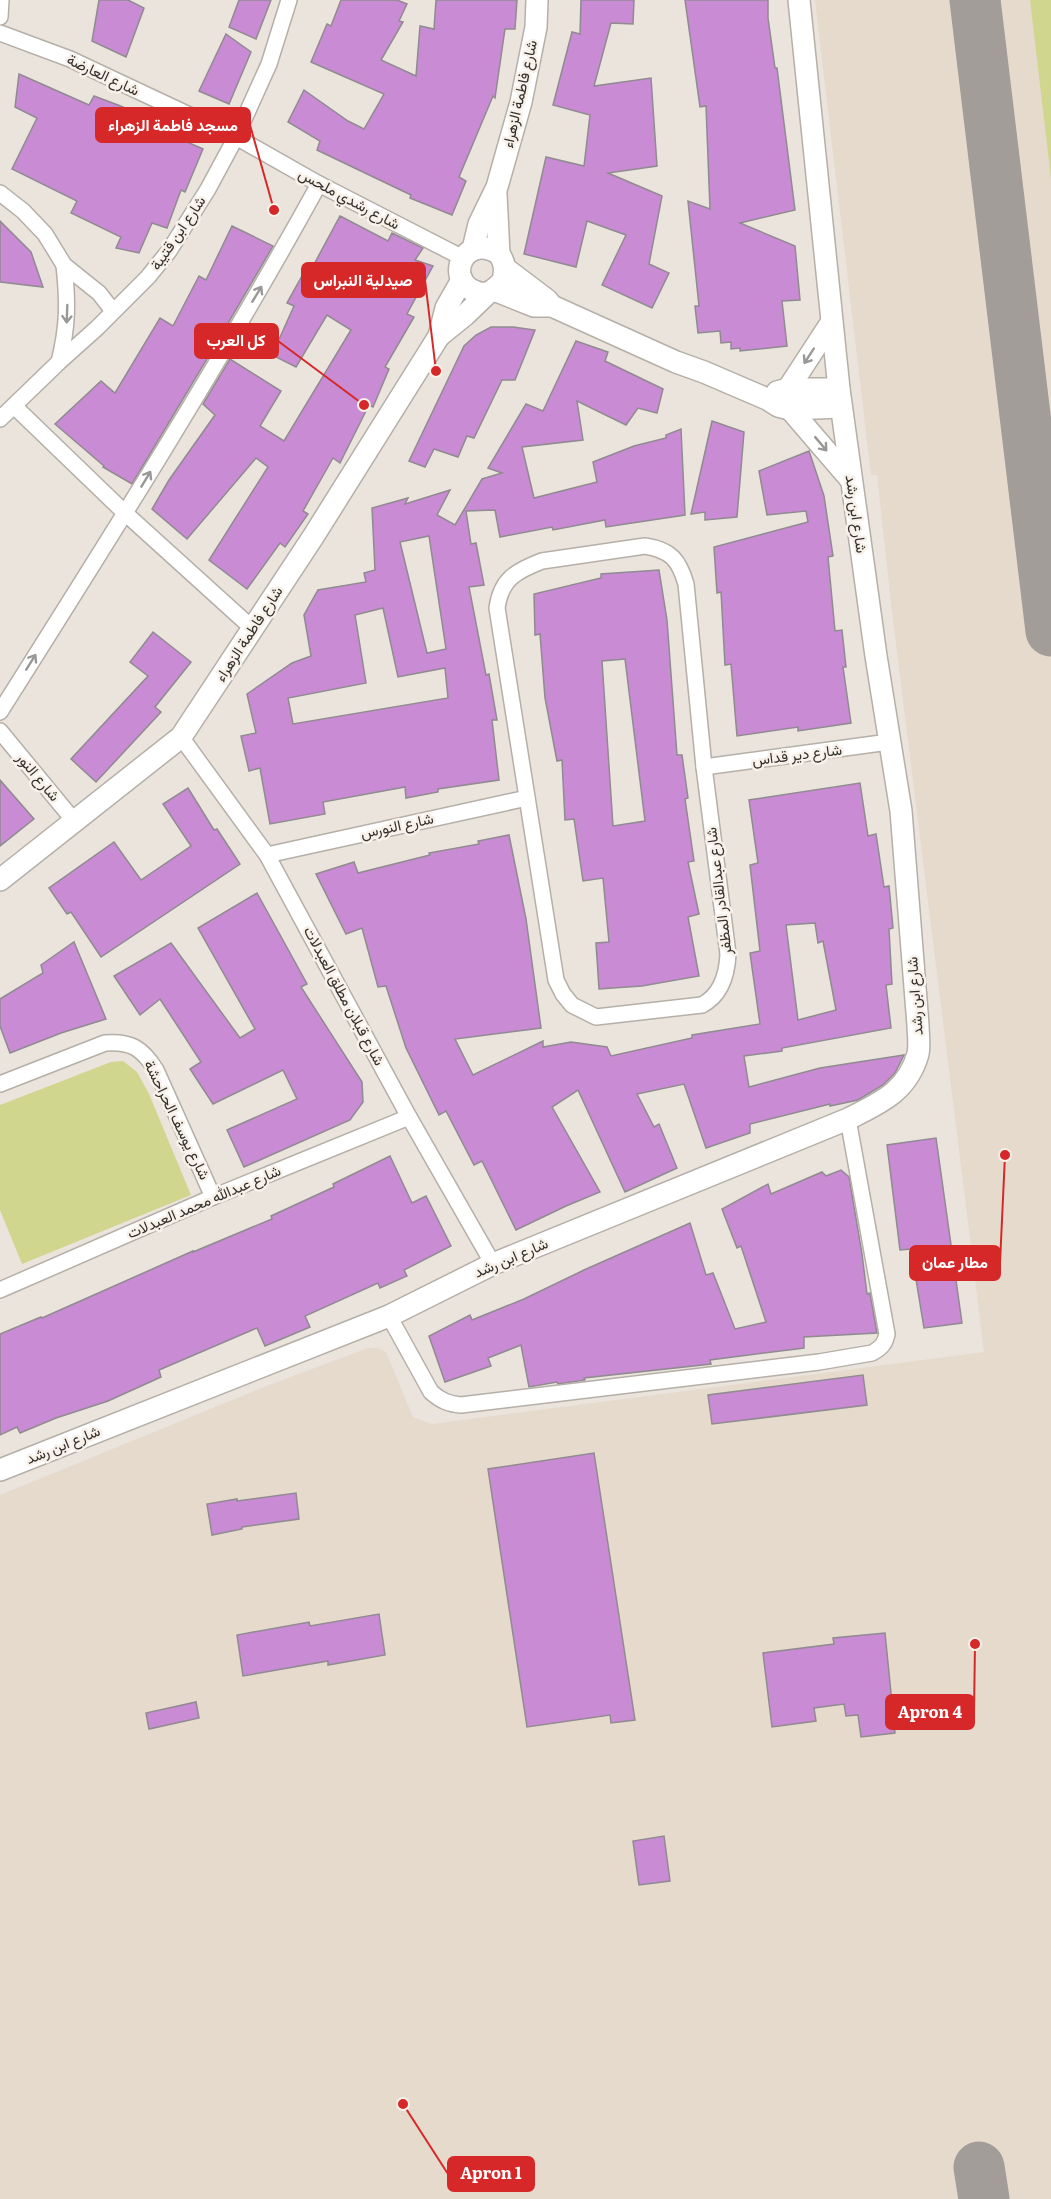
<svg xmlns="http://www.w3.org/2000/svg" width="1051" height="2199" font-family="Literata,Vazirmatn,serif">
<rect width="100%" height="100%" fill="#eae4dd"/>
<polygon fill="#e6dacd" points="815,0 1051,0 1051,2199 0,2199 0,1495 264,1387 368,1348 378,1348 386,1352 413,1417 432,1424 984,1352 892,612 877,475 871,475"/>
<g fill="#d0d68e">
<polygon points="1030,0 1051,0 1051,178"/>
<polygon points="123,1061 137,1072 149,1094 191,1195 22,1264 0,1210 0,1105 111,1062"/>
</g>
<g fill="none" stroke-linecap="round" stroke-linejoin="round">
<g stroke="#a29d98" stroke-width="51">
<polyline points="975,0 1051,631"/>
<polyline points="979,2167 984,2199"/>
</g>
</g>
<g fill="#c98bd3" stroke="#908a91" stroke-width="1.5" fill-rule="evenodd">
<polygon points="99,0 128,0 144,8 126,57 92,41"/>
<polygon points="239,0 271,0 256,39 229,27"/>
<polygon points="341,0 397,0 407,4 399,21 403,22 381,60 416,76 420,26 434,29 436,0 517,0 515,29 505,29 495,98 493,96 459,177 466,181 452,215 410,198 411,195 317,150 320,141 288,122 304,90 348,121 364,129 384,94 311,62 327,24 331,26"/>
<polygon points="581,0 634,0 633,24 611,23 594,86 651,78 657,166 608,173 662,196 649,264 669,273 652,308 602,285 626,235 587,221 576,267 524,254 546,157 584,166 590,115 553,105 572,32 580,34"/>
<polygon points="685,0 768,0 768,18 775,68 777,68 795,210 740,223 795,246 800,300 782,301 787,346 740,351 740,348 731,349 731,342 721,343 720,331 698,333 695,306 699,306 688,201 710,209 706,106 700,107"/>
<polygon points="226,34 251,52 229,104 199,91"/>
<polygon points="19,74 89,105 94,96 118,105 144,116 141,122 203,149 185,192 181,190 167,228 152,223 139,253 116,248 121,237 71,213 77,201 12,169 37,118 15,107"/>
<polygon points="340,216 388,241 392,233 423,248 415,260 433,266 407,314 414,317 385,367 389,369 373,407 369,405 340,463 333,458 303,511 308,514 285,547 280,543 247,589 209,560 268,467 256,458 187,539 152,509 169,480 215,415 203,404 230,359 281,391 260,426 284,441 351,330 327,315 296,367 272,355 294,306 287,303 308,265 312,268"/>
<polygon points="0,221 31,252 43,287 0,282"/>
<polygon points="232,226 273,246 223,332 207,324 199,339 213,349 132,484 103,467 104,466 55,424 101,381 115,393 160,318 173,326 199,276 206,280"/>
<polygon points="491,327 513,327 535,330 515,380 502,380 474,438 467,436 458,457 434,449 425,467 409,461 464,346 476,335"/>
<path d="M576,341L608,352L605,361L663,389L657,413L638,408L626,425L577,401L583,440L522,447L534,498L597,482L593,462L634,446L666,438V435L681,429L685,515L606,527L605,520L553,530L552,527L500,537L495,510L466,511L471,544L476,543L484,585L469,587L486,675L489,674L497,720H492L499,780L438,789V792L406,798L405,787L323,802L325,814L270,824L260,768L249,771L241,736L256,733L247,694L292,663L311,656L304,615L318,590L366,582L364,573L375,570L372,508L408,498L405,504L450,490L437,515L455,525L482,479L502,473L488,468L526,404L543,411ZM429,536L446,649L427,653L400,542ZM383,608L398,677L445,668L448,698L293,724L288,698L366,683L355,615Z"/>
<polygon points="712,421 744,432 737,517 705,520 705,512 691,514"/>
<polygon points="809,451 824,496 833,556 828,557 835,631 842,630 846,667 843,667 851,723 798,731 798,727 737,736 731,664 725,665 721,592 717,593 714,547 808,522 806,511 767,515 759,471"/>
<path d="M659,570L667,620L677,755H682L688,798L685,799L694,861L688,862L699,914L688,917L699,976L642,986L599,989L596,943L609,942L603,878L583,881L574,819L565,820L562,760L557,761L545,698L540,634L535,635L534,594L601,578V574ZM625,659L645,821L613,826L602,661Z"/>
<polygon points="153,632 191,662 155,707 161,712 96,782 71,759 148,676 130,662"/>
<polygon points="0,780 34,819 0,846"/>
<path d="M860,783L868,836L876,834L884,887L889,886L893,928L889,929L892,984L886,985L891,1028L782,1048V1051L744,1056L749,1087L820,1068L904,1055L895,1073L883,1085L858,1100L830,1106V1104L750,1124V1133L706,1148L684,1084L637,1094L654,1127L659,1124L677,1168L625,1192L578,1090L552,1107L600,1192L566,1206L516,1230L482,1161L474,1165L446,1111L439,1115L406,1048L386,986L378,987L362,928L346,934L316,874L354,862L358,873L430,855L429,853L479,844L478,841L509,835L526,919L541,1028L455,1039L473,1075L543,1041V1047L571,1042L607,1047L611,1056L692,1038V1035L760,1024L750,953L760,951L750,865L758,863L749,800ZM815,923L818,943L823,941L836,1010L798,1020L786,925Z"/>
<polygon points="188,788 214,830 217,829 240,864 101,957 71,912 67,914 49,888 114,842 141,880 191,846 163,804"/>
<polygon points="257,893 307,984 301,987 362,1082 363,1102 350,1120 244,1167 227,1130 297,1099 283,1070 213,1104 190,1069 201,1062 160,999 140,1015 114,976 171,943 240,1038 255,1029 198,928"/>
<polygon points="74,942 106,1019 61,1033 10,1053 0,1026 0,999 43,973 41,965"/>
<polygon points="936,1138 962,1323 924,1328 911,1249 900,1250 887,1145"/>
<polygon points="390,1156 412,1203 426,1196 451,1246 404,1270 407,1276 380,1288 378,1283 305,1316 310,1327 265,1346 257,1328 159,1370 161,1377 108,1401 56,1418 20,1433 17,1427 0,1435 0,1334 41,1317 42,1318 193,1251 193,1252 272,1219 271,1216 334,1187 333,1184"/>
<polygon points="841,1170 849,1177 862,1254 867,1294 870,1293 877,1333 804,1337 804,1348 710,1360 711,1364 584,1378 585,1380 558,1384 557,1382 529,1387 521,1345 488,1358 491,1366 445,1382 429,1336 470,1315 472,1320 524,1299 584,1270 690,1223 706,1275 713,1273 735,1329 766,1322 741,1246 737,1248 722,1209 768,1184 771,1194 822,1172 826,1176"/>
<polygon points="863,1375 867,1405 712,1424 708,1395"/>
<polygon points="594,1453 635,1720 611,1723 610,1715 527,1727 488,1469"/>
<polygon points="296,1493 299,1519 242,1527 242,1529 212,1535 207,1504 237,1499 237,1501"/>
<polygon points="379,1614 385,1655 328,1665 328,1661 243,1676 237,1635 309,1622 310,1626"/>
<polygon points="885,1633 895,1733 861,1737 858,1715 846,1716 844,1704 814,1708 816,1721 772,1727 763,1653 834,1644 833,1638"/>
<polygon points="196,1702 199,1718 149,1729 146,1713"/>
<polygon points="664,1836 670,1881 639,1885 633,1841"/>
</g>
<g fill="none" stroke-linecap="round" stroke-linejoin="round">
<g stroke="#b5afa8" stroke-width="18">
<g id="street">
<polyline points="0,17 1,0"/>
<polyline points="0,33 70,59 236,137 319,184 463,258"/>
<polyline points="0,193 23,211 45,234 64,265 99,293 113,311"/>
<path d="M59,362C68,326 68,302 64,265"/>
<polyline points="14,406 125,513 252,628"/>
<polyline points="0,419 59,362 97,328 148,277 169,251 208,189 236,137 269,64 289,0"/>
<path d="M645,546C671,550 679,560 686,584L704,767L728,954C727,976 721,995 702,1005L596,1017L572,1005L563,994L556,980L497,608C501,579 516,571 542,561Z"/>
<path d="M0,712C110,538 220,364 319,184"/>
<polyline points="0,731 75,822"/>
<polyline points="181,737 267,855 409,1117 493,1264"/>
<polyline points="704,767 889,742"/>
<polyline points="267,855 527,798"/>
<path d="M0,1084L105,1043C131,1041 142,1048 156,1070L213,1197"/>
<polyline points="0,1290 213,1197 409,1117"/>
<path d="M389,1316L431,1392C441,1401 449,1404 461,1405L819,1362L872,1353C881,1348 885,1344 887,1334L848,1119"/>
</g>
</g>
<g stroke="#b5afa8" stroke-width="24">
<g id="secondary">
<path d="M496,194L499,254C506,264 505,270 503,281C494,290 487,297 474,291C444,278 465,232 499,254"/>
<polyline points="473,249 479,224 497,187 521,102 536,27 537,0"/>
<polyline points="506,269 547,300 552,306 676,362 704,372 767,399 778,406 790,409 841,407"/>
<polyline points="494,290 534,306 552,306"/>
<polyline points="439,336 465,315 488,293"/>
<polyline points="788,389 831,323"/>
<polyline points="777,392 788,389 839,389"/>
<polyline points="790,409 851,480"/>
<polyline points="0,880 181,737 313,537 439,336 446,308 462,280"/>
<path d="M0,1470L389,1316L493,1264L848,1119C880,1103 907,1092 918,1054C920,1045 918,1034 918,1025L901,811L876,656L839,389L799,0"/>
</g>
</g>
<use href="#street" stroke="#fff" stroke-width="15"/>
<use href="#secondary" stroke="#fff" stroke-width="21"/>
</g>
<defs><path id="oneway-shaft" d="M-6 0H5M1.5-3L5.5 0L1.5 3" fill="none" stroke-width="1.6" stroke-linecap="round" stroke-linejoin="round" transform="scale(1.5)"/></defs>
<g stroke="#999896">
<use href="#oneway-shaft" transform="translate(257 294) rotate(-59)"/>
<use href="#oneway-shaft" transform="translate(67 314) rotate(92)"/>
<use href="#oneway-shaft" transform="translate(809 356) rotate(123)"/>
<use href="#oneway-shaft" transform="translate(821 444) rotate(50)"/>
<use href="#oneway-shaft" transform="translate(146 479) rotate(-59)"/>
<use href="#oneway-shaft" transform="translate(31 662) rotate(-58)"/>
</g>
<g text-anchor="middle" stroke-width="5" stroke-linejoin="round" paint-order="stroke">
<g font-size="15" fill="#33302d" stroke="#f8f1ea">
<text transform="translate(103 75) rotate(25)" y="5">شارع العارضة</text>
<text transform="translate(520 94) rotate(-77)" y="5">شارع فاطمة الزهراء</text>
<text transform="translate(349 199) rotate(28)" y="5">شارع رشدي ملحس</text>
<text transform="translate(178 233) rotate(-56)" y="5">شارع ابن قتيبة</text>
<text transform="translate(856 514) rotate(82)" y="5">شارع ابن رشد</text>
<text transform="translate(249 634) rotate(-57)" y="5">شارع فاطمة الزهراء</text>
<text transform="translate(797 755) rotate(-7)" y="5">شارع دير قداس</text>
<text transform="translate(38 777) rotate(50)" y="5">شارع النور</text>
<text transform="translate(397 826) rotate(-12)" y="5">شارع النورس</text>
<text transform="translate(719 891) rotate(-97)" y="5">شارع عبدالقادر المظفر</text>
<text transform="translate(344 996) rotate(62)" y="5">شارع قبلان مطلق العبدلات</text>
<text transform="translate(915 996) rotate(-94)" y="5">شارع ابن رشد</text>
<text transform="translate(177 1120) rotate(64)" y="5">شارع يوسف الحراحشة</text>
<text transform="translate(204 1202) rotate(-23)" y="5">شارع عبدالله محمد العبدلات</text>
<text transform="translate(511 1258) rotate(-23)" y="5">شارع ابن رشد</text>
<text transform="translate(63 1445) rotate(-22)" y="5">شارع ابن رشد</text>
</g>
</g>
<path fill="none" stroke="#d62828" stroke-width="2" d="M274 210L250 125M436 371L425 280M364 405L278 341M1005 1155L1000 1263M975 1644L974 1712M403 2104L448 2174"/>
<g fill="#d62828" stroke="#f8f1ea" stroke-width="2">
<circle cx="274" cy="210" r="6"/>
<circle cx="436" cy="371" r="6"/>
<circle cx="364" cy="405" r="6"/>
<circle cx="1005" cy="1155" r="6"/>
<circle cx="975" cy="1644" r="6"/>
<circle cx="403" cy="2104" r="6"/>
</g>
<g fill="#d62828" stroke="#d62828" stroke-width="2">
<rect x="96" y="108" width="154" height="34" rx="6"/>
<rect x="302" y="263" width="123" height="34" rx="6"/>
<rect x="195" y="324" width="83" height="34" rx="6"/>
<rect x="910" y="1246" width="90" height="34" rx="6"/>
<rect x="886" y="1695" width="88" height="34" rx="6"/>
<rect x="448" y="2157" width="86" height="34" rx="6"/>
</g>
<g font-size="16" text-anchor="middle" font-weight="bold" fill="#fff">
<text x="173" y="131">مسجد فاطمة الزهراء</text>
<text x="363" y="286">صيدلية النبراس</text>
<text x="236" y="346">كل العرب</text>
<text x="955" y="1268">مطار عمان</text>
<text x="930" y="1718">Apron 4</text>
<text x="491" y="2179">Apron 1</text>
</g>
</svg>
